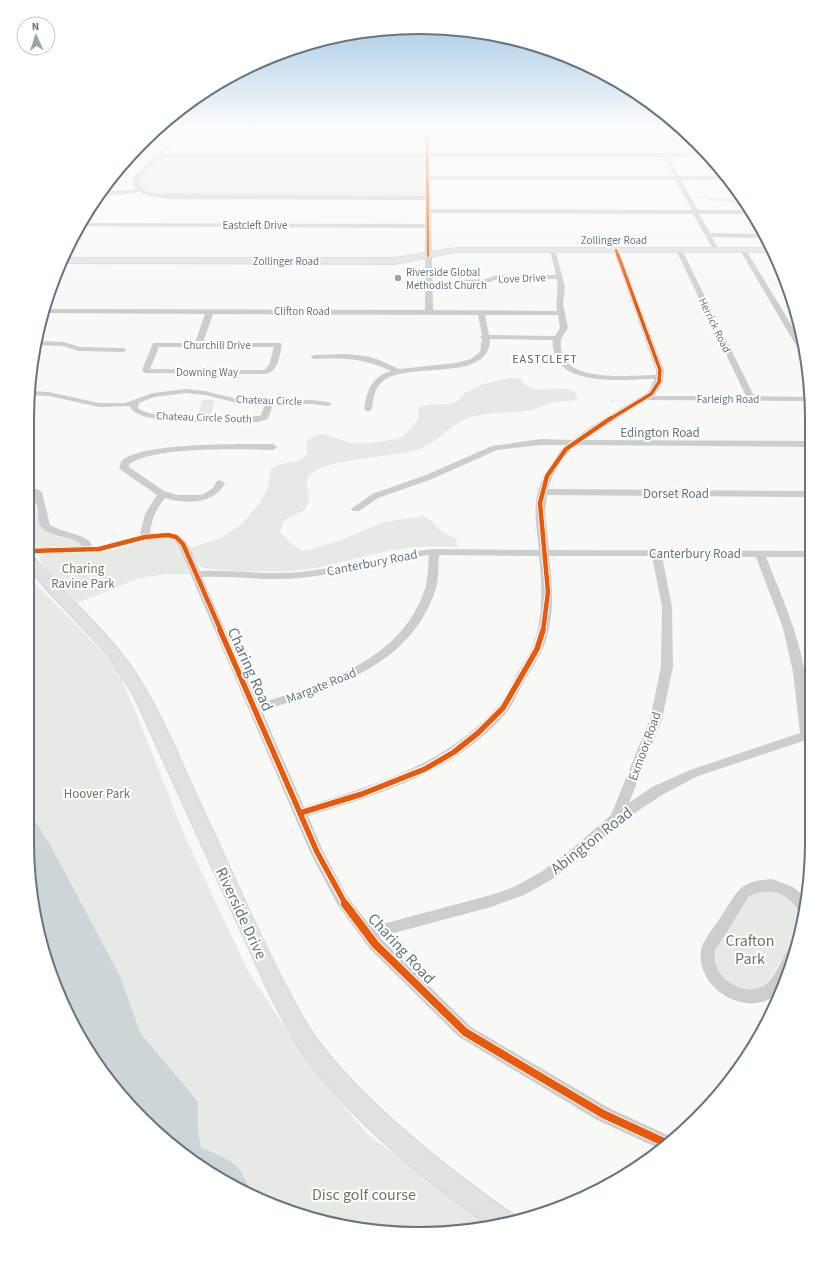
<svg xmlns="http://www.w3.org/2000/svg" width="839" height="1261" font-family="'Source Sans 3',sans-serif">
<rect width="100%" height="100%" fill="#f8f8f7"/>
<g fill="#e7eae4">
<polygon points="158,156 427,156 428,198 160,196 140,190 135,179"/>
<polygon points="696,196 742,199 748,208 737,206 733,202 715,201"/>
<path d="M511,378L521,379C529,396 550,386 566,389C569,389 572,391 575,392L578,399C570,403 560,400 551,403C544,405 538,408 531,410C512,414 490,411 471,417C449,424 436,446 413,451C391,457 324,459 310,475C303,483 310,490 309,498C309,502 306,506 305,510L284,520L280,531L287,540L301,551L309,550L344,539L384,522L424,516L432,521L442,532L456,539L458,547C438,547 419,546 400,549C366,554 334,566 301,570C269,573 235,571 203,568L199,565L189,548L222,538L243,523L259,504L268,487L271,469L280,464L299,461L307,454V442L313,436L323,434L351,443H371L398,439L406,434L418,419V408C430,401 445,408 457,401C460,399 462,396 464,394C477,384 496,381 511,378Z"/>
<polygon points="202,400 215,400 211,414 198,415"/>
<path d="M30,492C37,501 35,515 41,525C49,539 71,535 83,544L82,546L40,547L33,545L30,541Z"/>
<path d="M164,537L173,540L176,542L190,574H166L140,578L78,603C64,590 46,575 39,557L45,553L111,551L149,539Z"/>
<polygon points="30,578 116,666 134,708 186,839 249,973 310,1065 367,1134 492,1225 445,1233 394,1233 318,1221 270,1204 255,1196 238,1167 225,1158 201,1147 198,1132 198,1100 141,1034 120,976 51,846 30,813"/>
<polygon points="762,888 787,894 801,912 803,919 800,929 767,984 758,990 738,989 720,977 712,960 722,935 747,896"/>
</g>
<polygon fill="#ccd6d8" points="30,813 51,846 120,976 141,1034 198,1101 198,1132 201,1147 225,1158 238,1167 255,1196 180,1153 142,1119 93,1060 48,967 30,893"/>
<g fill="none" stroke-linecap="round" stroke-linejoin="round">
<g stroke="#d5d6d6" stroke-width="2">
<g id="major">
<polygon points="456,248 772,248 774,252 456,252 395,264 60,263 62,258 395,258"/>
<path d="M30,557L35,558C67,600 110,631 138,677C161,713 177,753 195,792C217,840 239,888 261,936C277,968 292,1002 312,1032C325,1052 343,1071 360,1089C407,1136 459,1177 514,1215L517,1221L490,1226C422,1178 353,1123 303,1054C288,1032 276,1007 264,982L134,696L109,656L48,591L30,570Z"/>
</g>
</g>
<g fill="#cccece" fill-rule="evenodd">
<path d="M180,130H186L178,138H425V130H430V137L691,138L694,141H430V153H705L708,156L669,157L679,176H727L730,179L681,180L698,210H749L751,214H699L710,233L764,234L766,238L712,237L719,250L714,251L693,214L431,213L433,310L557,311C555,300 559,290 557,279H499L486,283L462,284L459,282L462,280L485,279L498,275H556L550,250L555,249L565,287L563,304L568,328C561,338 559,342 562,353C570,383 632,375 656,375V370L613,250L618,249L664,370L663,382L654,396H746L676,250L679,248L682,250L754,396L811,397V401L646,400L584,440L811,441V447L577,445C563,455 553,472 548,489L811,491V497L547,495L545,512L549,550L810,551V557H766C781,595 798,632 805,673C809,695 810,717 809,739L698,776L662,795L621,822L576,862L551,880L524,895L491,907L379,937L471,1027L609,1108L674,1138L675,1139L660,1149L597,1120L459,1037L370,949L337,904L310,852L178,545L173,539L168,538L145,540L99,552L30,554V548L82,546C77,534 46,540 39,523C38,520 38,514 38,510C36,504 34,498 32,492L34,490L37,489L42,492L50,525C60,532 91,535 92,546H99L140,535L145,514L157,495L121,470L119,468C120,467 120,463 121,462C134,442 248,444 273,444L277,447L273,450C240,449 155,446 129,464V467L164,491L177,495H202L213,488L217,481L220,480L225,483C214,505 185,504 165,498C156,509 151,520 150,534C187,530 186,540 200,571C233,570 267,575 301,572C346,567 389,553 434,549L539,550C535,513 530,493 553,462C557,456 560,449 566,445H541L497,450L432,479L378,498L359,511H353L351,509L372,494L426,475L492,446L541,439L573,440L592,426L648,392L655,379C627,379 563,388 554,352C553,348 552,345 553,340L490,339C491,385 404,359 381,383C374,390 373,399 372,409L368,412L364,409C367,391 371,377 391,371C364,358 343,358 314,359L310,357L314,355L347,354L365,356L377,359L399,369L456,363L471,359L480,352L482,339L480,337L482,335L478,315L213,314L203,343H281L282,345C279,357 279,371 265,374L144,373L142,370L153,343H195L205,314L44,313V309L425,310V228L80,226L83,223L425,224V200L170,199L150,196L140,192L121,195L102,194L104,191H121L136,189L132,184L134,177ZM175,142H425V154H162ZM430,157H663L674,176H430ZM159,158H425V196L156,194L146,191L138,184L139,178ZM430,180H675L692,210L431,209ZM485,315H558L560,328L555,336L489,335ZM159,347H274L269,365L264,370L150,369ZM429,555C428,566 428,579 425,589C401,661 324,683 258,704L202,577C235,576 267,581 300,578C343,574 385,559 429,555ZM439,555L539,556C542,586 544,619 532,648C527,658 520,668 515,677C510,687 505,698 498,706C447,764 375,785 304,807L262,711C331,689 412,666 436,588C439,578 438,566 439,555ZM549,556H652L662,607L661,667L650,719L611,815L566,854L541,872L514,887L491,895L371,927L347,896L323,851L308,816C380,794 456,772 507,712C514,703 519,690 525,680C531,670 538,659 543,648C555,620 553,586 549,556ZM662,556L756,557L783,628L793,672L800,733L690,770L652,787L629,803L662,719L673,667L672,607Z"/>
<polygon points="743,248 746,250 803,344 805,356 801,354 740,250"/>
<polygon points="37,341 64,342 80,347 123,348 127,350 123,352 79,351 63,346 36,345"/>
<path d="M186,389L205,391L237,399L312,400L328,402L332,404L328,406L312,404H273L268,419L258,422C239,422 133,427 130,406L99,407L49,396L30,395V391L49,392L99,403H125L153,393ZM186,393L205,395L237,403L265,404L261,415L258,416C236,417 151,421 138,408L139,403L154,397Z"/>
<path d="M772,879L793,887L806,898L807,900L803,916L800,914C790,893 770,886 749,896C740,910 732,924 723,938C721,942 716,947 715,952C710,978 747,1001 768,983C774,977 785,954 790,945L797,944C793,958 790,982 779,992C750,1021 696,990 701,951C702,941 718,922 724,912C739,888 741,881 772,879Z"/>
</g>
<use href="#major" fill="#e0e1e1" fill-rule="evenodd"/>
<g stroke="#fff" stroke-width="4">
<g id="cycleway-far4">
<polyline points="427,130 428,256"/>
<polyline points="616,250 618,256"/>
</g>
</g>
<g stroke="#fff" stroke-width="5">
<polyline id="cycleway-far3" points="610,419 651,394 659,382 660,370 618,255"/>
</g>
<g stroke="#fff" stroke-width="6">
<g id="cycleway-far2">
<polyline points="30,551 99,549 145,537 168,535 176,537 183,544 221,631"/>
<polyline points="543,631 548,592 540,503 547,476 566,449 611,418"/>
</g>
</g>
<g stroke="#fff" stroke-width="8">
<g id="cycleway-far1">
<polyline points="220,630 317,852 346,905"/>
<polyline points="300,813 362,794 425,769 454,752 478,733 503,708 537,649 543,630"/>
</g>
</g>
<g stroke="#fff" stroke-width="10">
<polyline id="cycleway" points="345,904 375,944 465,1032 603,1114 668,1144"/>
</g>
<use href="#cycleway-far4" stroke="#e8590c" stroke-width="2.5"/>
<use href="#cycleway-far3" stroke="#e8590c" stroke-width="3.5"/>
<use href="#cycleway-far2" stroke="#e8590c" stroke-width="4.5"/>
<use href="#cycleway-far1" stroke="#e8590c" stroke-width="5.5"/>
<use href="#cycleway" stroke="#e8590c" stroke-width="8"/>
</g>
<linearGradient id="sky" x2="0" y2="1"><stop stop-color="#9dc2e2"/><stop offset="0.42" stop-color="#fcfcfb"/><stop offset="1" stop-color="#fcfcfb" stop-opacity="0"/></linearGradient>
<rect width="839" height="306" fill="url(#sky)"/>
<circle fill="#97a4aa" stroke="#fff" stroke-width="1.5" cx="398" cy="278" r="4"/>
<g text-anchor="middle" stroke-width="4" stroke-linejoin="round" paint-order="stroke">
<g font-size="11" fill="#637681" stroke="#fff">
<text x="255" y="229">Eastcleft Drive</text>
<text x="614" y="244">Zollinger Road</text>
<text x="286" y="265">Zollinger Road</text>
<text transform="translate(522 278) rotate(-2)" y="4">Love Drive</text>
<text x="302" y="315">Clifton Road</text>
<text transform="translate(715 325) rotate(64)" y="4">Herrick Road</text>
<text x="217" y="349">Churchill Drive</text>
<text x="207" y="376">Downing Way</text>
<text x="728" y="403">Farleigh Road</text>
<text transform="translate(269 400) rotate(2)" y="4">Chateau Circle</text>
<text transform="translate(204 417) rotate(2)" y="4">Chateau Circle South</text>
</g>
<g font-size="11" fill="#637681" stroke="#fff" text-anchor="start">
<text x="406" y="276">Riverside Global<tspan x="406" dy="13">Methodist Church</tspan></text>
</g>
<g font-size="12" letter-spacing="1" fill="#55646c" stroke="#fff">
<text x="545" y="363">EASTCLEFT</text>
</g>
<g font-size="13" fill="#637681" stroke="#fff">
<text x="660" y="437">Edington Road</text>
<text x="676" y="498">Dorset Road</text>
<text x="695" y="558">Canterbury Road</text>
<text transform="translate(372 562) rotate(-11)" y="5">Canterbury Road</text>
<text transform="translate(321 685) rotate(-22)" y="5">Margate Road</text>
<text transform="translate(644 746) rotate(-70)" y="5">Exmoor Road</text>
</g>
<g font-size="13" fill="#687962" stroke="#fff">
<text x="83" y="573">Charing<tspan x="83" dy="15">Ravine Park</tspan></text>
<text x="97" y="798">Hoover Park</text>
</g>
<g font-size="16" fill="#637681" stroke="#fff">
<text transform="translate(251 669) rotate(66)" y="6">Charing Road</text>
<text transform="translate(591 840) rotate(-38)" y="6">Abington Road</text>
<text transform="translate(242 913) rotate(65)" y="6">Riverside Drive</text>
<text transform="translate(402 948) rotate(47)" y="6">Charing Road</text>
</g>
<g font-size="16" fill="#687962" stroke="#fff">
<text x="750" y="946">Crafton<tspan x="750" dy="18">Park</tspan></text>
<text x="364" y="1200">Disc golf course</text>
</g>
</g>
<path d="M0 0H839V1261H0ZM419 34H420A385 385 0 0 1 805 419V842A385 385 0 0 1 420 1227H419A385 385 0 0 1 34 842V419A385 385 0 0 1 419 34Z" fill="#fff" fill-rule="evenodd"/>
<path fill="none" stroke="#637681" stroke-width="2" d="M419 34H420A385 385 0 0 1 805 419V842A385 385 0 0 1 420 1227H419A385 385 0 0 1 34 842V419A385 385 0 0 1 419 34Z"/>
<g transform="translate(36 36) rotate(357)"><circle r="19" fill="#ffffff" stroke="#c1c8cd"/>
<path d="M0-3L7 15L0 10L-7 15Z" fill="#97a4aa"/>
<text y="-6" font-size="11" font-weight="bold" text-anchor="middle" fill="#637681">N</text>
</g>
</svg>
